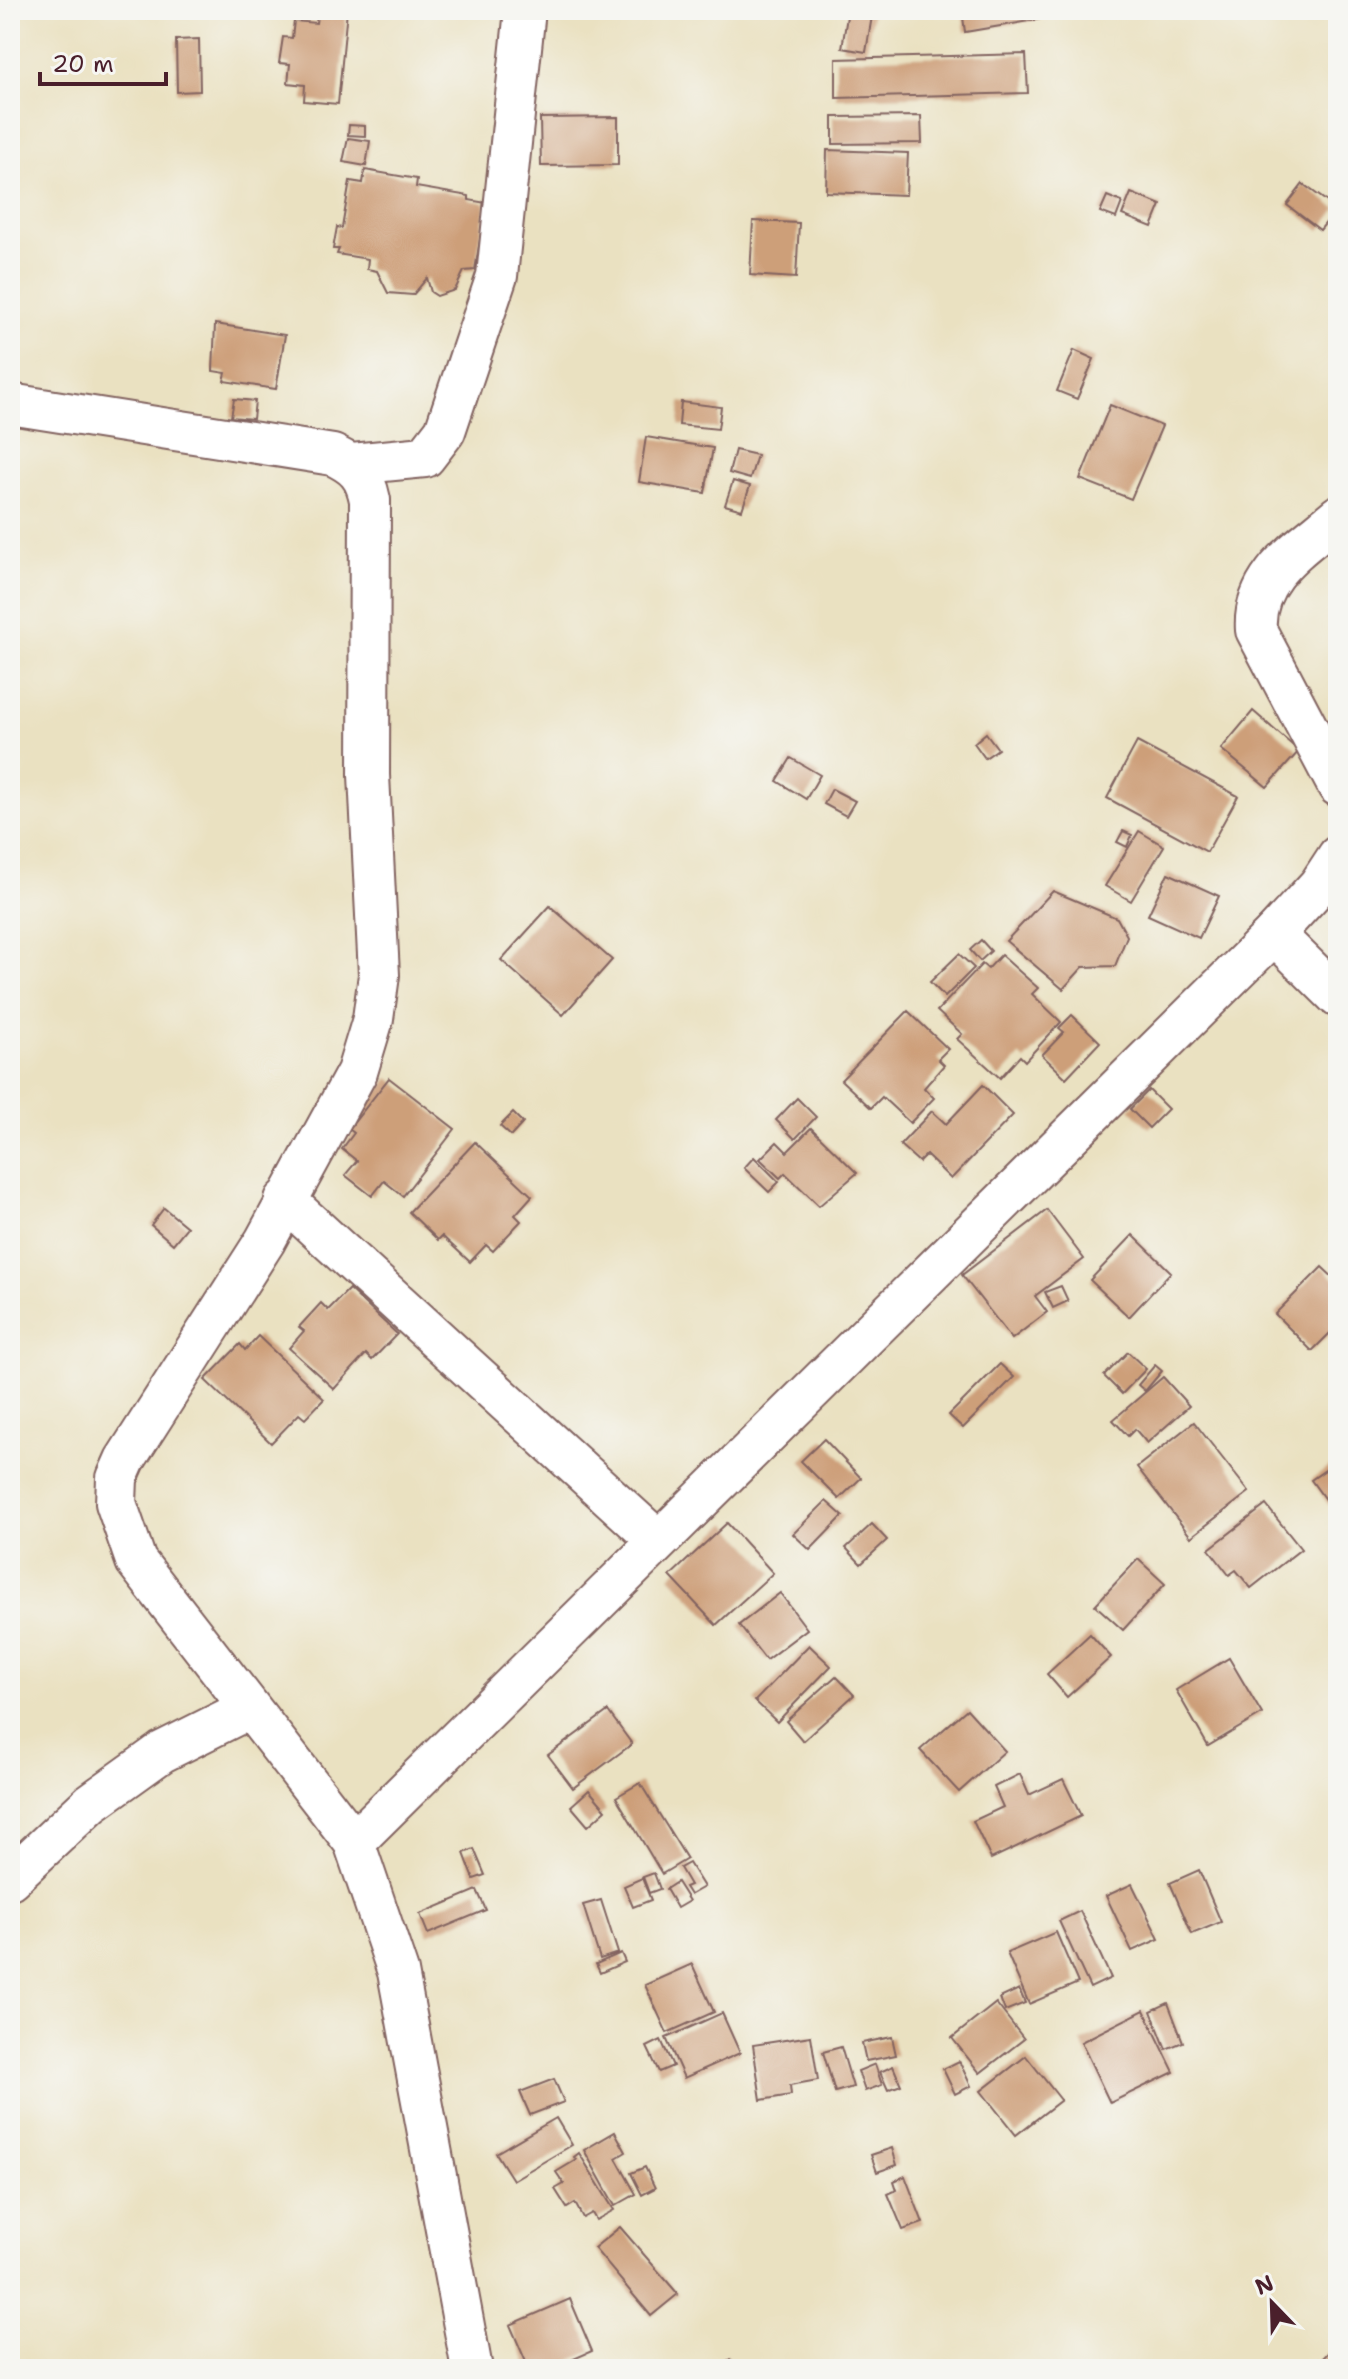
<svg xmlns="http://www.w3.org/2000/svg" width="1348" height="2379" font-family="'Shantell Sans',sans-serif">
<rect width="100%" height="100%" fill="#f6f6f2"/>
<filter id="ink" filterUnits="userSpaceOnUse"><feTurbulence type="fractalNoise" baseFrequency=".0125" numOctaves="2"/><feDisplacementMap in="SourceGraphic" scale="16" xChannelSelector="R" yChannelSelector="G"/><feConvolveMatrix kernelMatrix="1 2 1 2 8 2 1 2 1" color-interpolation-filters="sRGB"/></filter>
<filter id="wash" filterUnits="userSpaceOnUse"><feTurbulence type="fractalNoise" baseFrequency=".006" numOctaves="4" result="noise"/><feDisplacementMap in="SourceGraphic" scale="32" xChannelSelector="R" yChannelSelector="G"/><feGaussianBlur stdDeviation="1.8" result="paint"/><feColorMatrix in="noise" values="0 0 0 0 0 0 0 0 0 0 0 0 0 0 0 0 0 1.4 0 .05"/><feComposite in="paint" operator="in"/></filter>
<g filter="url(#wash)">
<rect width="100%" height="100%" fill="#eae1c1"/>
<g id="blocks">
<g fill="#cd9f79">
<polygon points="318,10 347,10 338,104 304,101 305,85 288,83 290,64 279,63 283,37 292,38 294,21 316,23"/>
<polygon points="848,10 873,10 866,52 842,48"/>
<polygon points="962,10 1039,10 1041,19 965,32"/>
<polygon points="199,39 200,91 177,92 176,40"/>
<polygon points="1026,54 1028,93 836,98 836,59"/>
<polygon points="921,116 922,143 833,144 833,117"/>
<polygon points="618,117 618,165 541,166 540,118"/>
<polygon points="349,125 365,126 365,136 348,135"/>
<polygon points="348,138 370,141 366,166 343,162"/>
<polygon points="827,150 908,153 906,195 826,192"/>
<polygon points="365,170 417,179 416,187 469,196 469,200 486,203 475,270 464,271 455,290 437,296 431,292 427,278 413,295 388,293 377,271 367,269 368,259 337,254 339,249 333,249 337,227 342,228 350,181 363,183"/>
<polygon points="1303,184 1337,209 1320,230 1287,205"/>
<polygon points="1131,193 1161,205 1152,227 1122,215"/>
<polygon points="1107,196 1122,202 1116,218 1100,212"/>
<polygon points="753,221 799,223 796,278 750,275"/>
<polygon points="215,324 285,335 276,389 224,381 226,373 213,371"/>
<polygon points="1074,350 1094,359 1077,399 1057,391"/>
<polygon points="234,399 255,401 253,419 231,417"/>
<polygon points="681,402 721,407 718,429 679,425"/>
<polygon points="1110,405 1162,426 1131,499 1080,479"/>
<polygon points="646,437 713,448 705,493 639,482"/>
<polygon points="735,450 757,455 750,479 729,473"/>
<polygon points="733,481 750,486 742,510 725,505"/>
<polygon points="1253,711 1299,751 1267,787 1221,749"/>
<polygon points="986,733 998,749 985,758 974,743"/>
<polygon points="1137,742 1238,796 1207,852 1107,798"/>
<polygon points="791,758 820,775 806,799 777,781"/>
<polygon points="832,789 855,801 846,816 824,804"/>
<polygon points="1123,831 1132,835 1127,847 1117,842"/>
<polygon points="1139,831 1164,846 1131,901 1105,886"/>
<polygon points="1168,873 1219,896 1199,938 1148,915"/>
<polygon points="1053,891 1117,918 1127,936 1115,966 1083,967 1063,989 1006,941"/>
<polygon points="550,906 612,960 563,1015 501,960"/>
<polygon points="981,940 991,951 980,961 970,950"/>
<polygon points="959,954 974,968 945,997 930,982"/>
<polygon points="1001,955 1038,988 1032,994 1061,1022 1025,1061 1020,1056 1000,1078 957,1039 962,1034 937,1011 982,964 988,969"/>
<polygon points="908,1011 948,1049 938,1059 944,1065 924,1088 934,1098 910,1123 882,1097 871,1108 841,1080"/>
<polygon points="1072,1015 1100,1042 1066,1078 1042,1055 1064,1032 1059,1028"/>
<polygon points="389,1078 455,1129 403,1196 384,1181 372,1196 345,1175 357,1161 342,1149 354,1133 349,1129"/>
<polygon points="983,1085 1013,1115 951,1179 926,1155 919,1162 900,1145 932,1111 946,1124"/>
<polygon points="1149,1090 1168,1109 1149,1128 1130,1109"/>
<polygon points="797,1098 816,1117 795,1139 776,1120"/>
<polygon points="513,1113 523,1123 511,1136 500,1126"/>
<polygon points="811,1128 857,1173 819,1206 785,1173 780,1178 760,1159 777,1142 787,1152"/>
<polygon points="475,1142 532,1196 515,1215 521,1221 493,1251 486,1245 470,1262 442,1236 438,1240 409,1212"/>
<polygon points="754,1157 779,1182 769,1192 744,1168"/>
<polygon points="164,1208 187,1227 173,1244 151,1225"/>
<polygon points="1047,1210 1084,1259 1035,1296 1047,1312 1012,1339 962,1275"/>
<polygon points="1133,1235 1171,1272 1129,1317 1090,1280"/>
<polygon points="1322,1267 1338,1282 1338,1325 1312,1351 1275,1314"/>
<polygon points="1061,1286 1068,1301 1053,1308 1045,1292"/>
<polygon points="349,1289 397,1334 372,1360 366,1354 334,1389 289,1348 304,1331 299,1327 321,1303 328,1310"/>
<polygon points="258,1336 324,1399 305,1419 299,1414 271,1443 205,1380 240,1344 245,1350"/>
<polygon points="1128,1352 1146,1369 1122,1394 1104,1376"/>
<polygon points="1000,1364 1014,1377 963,1428 949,1415"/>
<polygon points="1155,1365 1162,1371 1145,1391 1138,1385"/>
<polygon points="1163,1377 1189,1406 1147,1443 1135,1429 1128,1436 1113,1420"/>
<polygon points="1194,1422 1249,1492 1191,1537 1137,1467"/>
<polygon points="824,1439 861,1478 839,1499 801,1461"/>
<polygon points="1338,1461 1338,1498 1329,1505 1311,1480"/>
<polygon points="826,1501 843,1516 810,1550 793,1534"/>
<polygon points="1266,1505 1301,1549 1251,1588 1236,1570 1229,1575 1209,1549"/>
<polygon points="727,1523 773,1573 716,1625 670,1576"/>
<polygon points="872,1524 887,1540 861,1564 846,1548"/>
<polygon points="1138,1559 1165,1584 1123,1630 1095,1605"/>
<polygon points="780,1593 807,1629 766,1660 739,1625"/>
<polygon points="1090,1634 1111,1657 1067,1697 1047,1674"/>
<polygon points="809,1645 831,1666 777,1722 755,1701"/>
<polygon points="1229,1658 1262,1714 1208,1746 1176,1690"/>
<polygon points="836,1676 854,1695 803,1741 786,1721"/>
<polygon points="967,1709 1005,1751 959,1792 920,1750"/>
<polygon points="608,1711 632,1744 573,1788 548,1755"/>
<polygon points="1020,1774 1029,1795 1063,1779 1081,1816 991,1859 973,1821 1003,1807 994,1787"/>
<polygon points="640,1783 687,1859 662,1874 616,1797"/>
<polygon points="589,1790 606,1810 588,1826 571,1806"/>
<polygon points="474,1849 485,1875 474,1879 464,1853"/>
<polygon points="689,1863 704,1887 690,1895 685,1887 690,1885 680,1868"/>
<polygon points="1199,1870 1221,1922 1192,1934 1170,1883"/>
<polygon points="654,1873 660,1889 649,1893 643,1877"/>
<polygon points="642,1878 651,1900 633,1907 624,1886"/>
<polygon points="677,1882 689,1901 677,1908 666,1889"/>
<polygon points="1132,1884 1159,1939 1132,1951 1106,1896"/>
<polygon points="477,1890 486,1910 428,1934 420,1914"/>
<polygon points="601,1900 618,1953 600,1959 583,1905"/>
<polygon points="1080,1911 1111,1978 1090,1988 1059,1921"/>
<polygon points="1056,1932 1078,1983 1029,2004 1007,1953"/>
<polygon points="621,1953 625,1962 600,1973 596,1964"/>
<polygon points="692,1964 714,2012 667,2033 645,1985"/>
<polygon points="1019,1989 1025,2003 1005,2011 1000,1998"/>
<polygon points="996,2003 1024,2039 980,2073 952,2038"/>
<polygon points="1168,2003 1183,2042 1166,2049 1151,2011"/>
<polygon points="1144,2010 1174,2072 1110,2103 1081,2042"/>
<polygon points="722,2013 740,2053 684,2078 666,2038"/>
<polygon points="811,2036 818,2080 790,2085 791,2095 761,2100 753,2045"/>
<polygon points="892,2037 896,2055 866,2061 862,2043"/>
<polygon points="661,2040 673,2066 659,2072 647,2047"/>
<polygon points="841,2047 853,2087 835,2092 823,2052"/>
<polygon points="1026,2056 1061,2100 1016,2135 981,2091"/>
<polygon points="959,2061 971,2086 955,2094 943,2069"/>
<polygon points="875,2064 882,2085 865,2091 858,2071"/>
<polygon points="893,2066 901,2085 888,2090 880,2072"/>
<polygon points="554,2079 564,2102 530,2115 520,2092"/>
<polygon points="556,2118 572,2145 513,2180 496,2153"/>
<polygon points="615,2132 626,2152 616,2158 636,2194 615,2206 584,2150"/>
<polygon points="892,2148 897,2165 877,2172 871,2155"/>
<polygon points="579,2153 614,2210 596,2220 592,2213 583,2218 575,2203 567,2208 555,2189 564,2184 556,2172 576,2160 574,2157"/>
<polygon points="645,2167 655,2188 642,2195 631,2173"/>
<polygon points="905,2176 923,2223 903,2230 888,2194 897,2190 894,2181"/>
<polygon points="620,2227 678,2294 651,2316 594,2248"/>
<polygon points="570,2299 592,2351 551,2369 529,2369 510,2325"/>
<polygon points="1332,2349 1338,2355 1338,2369 1312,2369"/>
<polygon points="731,2360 735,2369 712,2369"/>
</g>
</g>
</g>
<g filter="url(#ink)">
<use href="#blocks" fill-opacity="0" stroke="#826360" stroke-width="2"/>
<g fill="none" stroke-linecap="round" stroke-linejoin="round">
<g stroke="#826360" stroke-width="44">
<g id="minor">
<path d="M10,404L333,455C356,466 365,475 370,500L369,775L379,975L373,1019L357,1072L265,1241L125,1460L117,1478L116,1503L136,1561L354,1842L398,1972L472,2369"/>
<polyline points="352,464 425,457 445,431 497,276 525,10"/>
<path d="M1338,516C1301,548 1252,576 1256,630L1338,786"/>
<polyline points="1274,934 1338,997"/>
<polyline points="285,1200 657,1540"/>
<polyline points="354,1842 1274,934 1319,885 1338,856"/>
<polyline points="10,1879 91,1803 162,1752 248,1709"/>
</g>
</g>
<use href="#minor" stroke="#fff" stroke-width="40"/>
</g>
</g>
<rect width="1348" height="2379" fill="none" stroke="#f6f6f2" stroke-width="40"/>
<g transform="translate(1272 2303) rotate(337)" stroke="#f6f6f2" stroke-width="6" paint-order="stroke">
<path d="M0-6L14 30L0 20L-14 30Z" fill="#4a1f2b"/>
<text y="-12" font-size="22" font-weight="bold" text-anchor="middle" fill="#4a1f2b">N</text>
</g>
<path d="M40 72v12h126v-12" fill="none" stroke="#4a1f2b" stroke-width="4"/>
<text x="52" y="72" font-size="24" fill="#4a1f2b" stroke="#f6f6f2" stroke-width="6" paint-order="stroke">20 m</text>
</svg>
